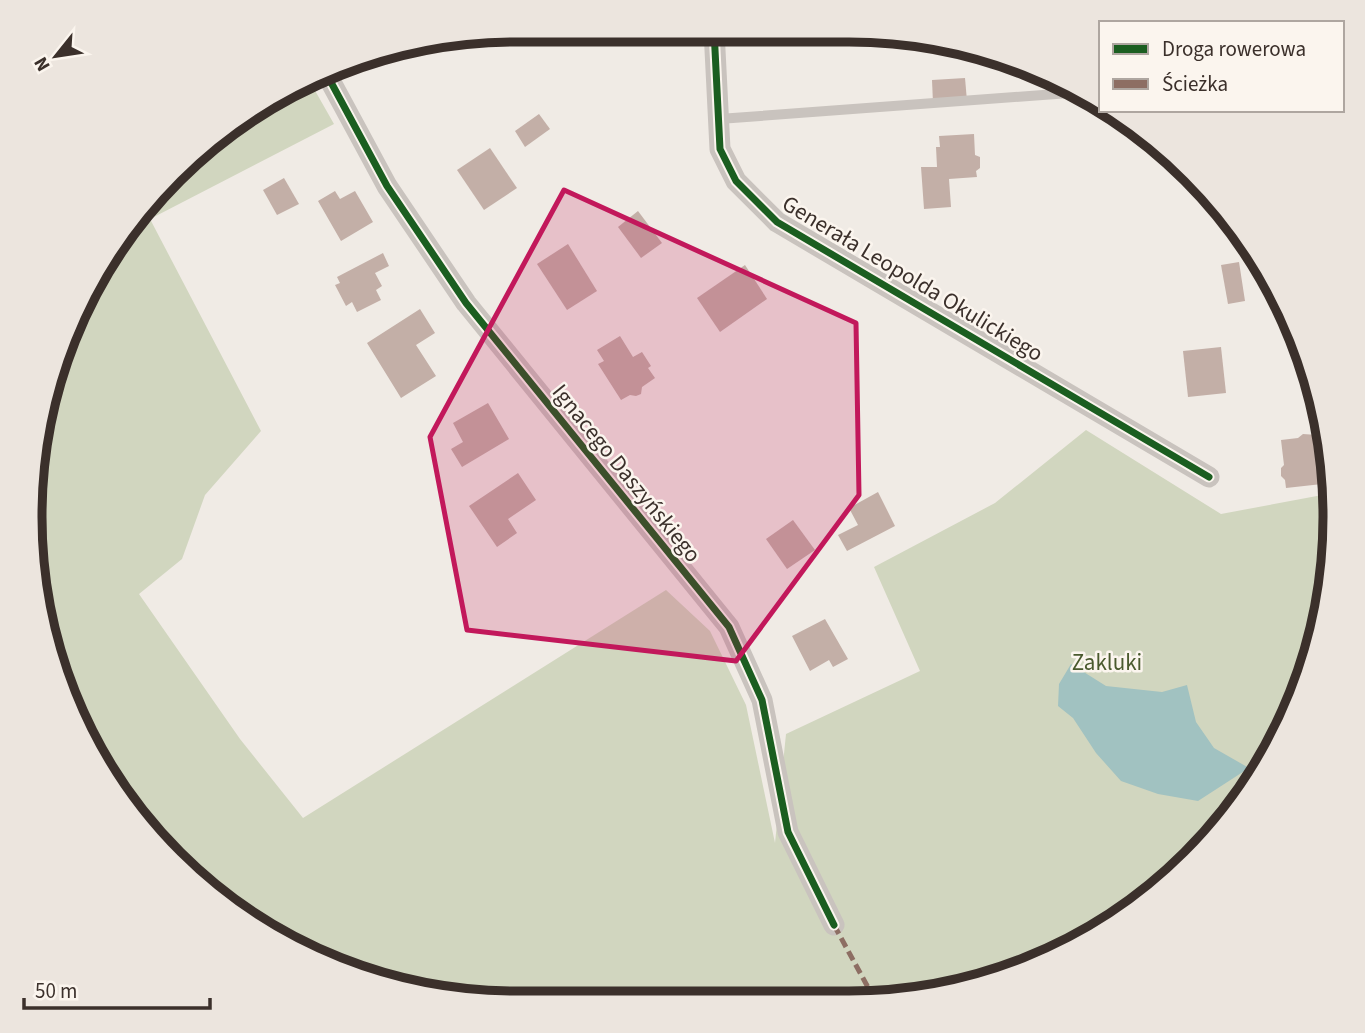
<svg xmlns="http://www.w3.org/2000/svg" width="1365" height="1033" font-family="'Source Sans 3',sans-serif">
<rect width="100%" height="100%" fill="#f0ebe5"/>
<polygon fill="#d1d6bf" points="309,80 334,124 150,219 261,431 205,495 182,559 139,594 240,739 303,818 666,590 710,631 746,705 775,843 786,734 920,671 874,567 995,503 1086,430 1221,514 1333,493 1335,516 1326,611 1298,702 1253,787 1193,860 1119,921 1005,977 912,999 453,999 360,977 246,921 173,861 112,787 56,673 31,548 39,421 80,301 172,173 273,95"/>
<polygon fill="#a1c2c1" points="1071,664 1106,686 1162,692 1187,685 1196,722 1214,748 1249,768 1198,801 1158,794 1121,781 1096,753 1073,718 1058,706 1059,684"/>
<g fill="#c3afa7">
<polygon points="639,30 679,30 679,32 640,34"/>
<polygon points="934,40 975,46 980,49 935,51"/>
<polygon points="965,78 967,101 933,103 932,80"/>
<polygon points="539,114 550,129 525,147 515,131"/>
<polygon points="974,134 975,155 980,157 980,168 976,171 977,177 949,179 951,207 924,209 921,167 937,167 936,147 940,147 939,136"/>
<polygon points="490,148 517,188 484,210 457,170"/>
<polygon points="284,178 299,204 277,215 263,190"/>
<polygon points="335,191 340,199 355,191 373,222 341,241 318,201"/>
<polygon points="638,211 662,243 641,258 618,227"/>
<polygon points="568,244 597,291 567,310 537,264"/>
<polygon points="383,253 389,266 375,273 382,286 376,290 381,300 357,312 352,302 346,306 335,285 340,283 337,277"/>
<polygon points="1239,262 1245,301 1228,304 1221,265"/>
<polygon points="745,265 767,299 720,332 697,298"/>
<polygon points="420,309 435,333 416,345 436,376 401,398 367,343"/>
<polygon points="620,336 633,357 642,352 651,366 648,368 655,378 642,387 641,394 636,396 630,395 621,400 598,364 604,361 597,350"/>
<polygon points="1221,347 1226,393 1188,397 1183,351"/>
<polygon points="488,403 509,439 462,467 451,449 463,442 453,423"/>
<polygon points="1303,434 1317,435 1322,484 1286,488 1285,480 1281,476 1281,468 1284,465 1281,440 1298,438"/>
<polygon points="518,473 536,500 508,519 517,533 497,547 469,506"/>
<polygon points="878,492 895,526 847,551 838,535 858,525 849,508"/>
<polygon points="793,520 815,550 787,569 766,539"/>
<polygon points="825,619 848,659 833,667 829,660 810,671 792,636"/>
</g>
<g fill="none" stroke-linecap="round" stroke-linejoin="round">
<g stroke="#c9c3be" stroke-width="10">
<polyline points="714,37 882,31"/>
<polyline points="719,119 1083,92"/>
</g>
<g stroke="#c9c3be" stroke-width="21">
<polyline points="714,30 720,149 736,181 777,222 1209,477"/>
<polyline points="326,73 387,186 466,303 729,627 762,700 788,832 834,925"/>
</g>
<polyline stroke="#8d6e63" stroke-width="5" stroke-dasharray="10 5" stroke-linecap="butt" points="834,925 870,991 884,999"/>
<g stroke="#fbf5ee" stroke-width="11">
<g id="cycleway">
<polyline points="714,30 720,149 736,181 777,222 1209,477"/>
<polyline points="326,73 387,186 466,303 729,627 762,700 788,832 834,925"/>
</g>
</g>
<use href="#cycleway" stroke="#1b5e20" stroke-width="7"/>
</g>
<path fill="#c2185b" fill-opacity="0.2" stroke="#c2185b" stroke-width="5" stroke-linejoin="round" d="M564,190L856,323L859,495L736,661L467,630L430,437Z"/>
<g text-anchor="middle" stroke-width="5" stroke-linejoin="round" paint-order="stroke">
<g font-size="23" fill="#3b302b" stroke="#fbf5ee">
<text transform="translate(913 278) rotate(31)" y="8">Generała Leopolda Okulickiego</text>
<text transform="translate(627 473) rotate(51)" y="8">Ignacego Daszyńskiego</text>
</g>
<g font-size="23" fill="#4a5a2e" stroke="#fbf5ee">
<text x="1107" y="670">Zakluki</text>
</g>
</g>
<path d="M0 0H1365V1033H0ZM516 42H849A474 474 0 0 1 1323 516V517A474 474 0 0 1 849 991H516A474 474 0 0 1 42 517V516A474 474 0 0 1 516 42Z" fill="#ece5de" fill-rule="evenodd"/>
<path fill="none" stroke="#3b302b" stroke-width="9" d="M516 42H849A474 474 0 0 1 1323 516V517A474 474 0 0 1 849 991H516A474 474 0 0 1 42 517V516A474 474 0 0 1 516 42Z"/>
<rect x="1099" y="21" width="245" height="91" fill="#fbf5ee" stroke="#aea6a0" stroke-width="2"/>
<rect x="1113" y="44" width="35" height="10" fill="#1b5e20" stroke="#aea6a0" stroke-width="2"/>
<text x="1162" y="56" font-size="21" fill="#3b302b">Droga rowerowa</text>
<rect x="1113" y="79" width="35" height="10" fill="#8d6e63" stroke="#aea6a0" stroke-width="2"/>
<text x="1162" y="91" font-size="21" fill="#3b302b">Ścieżka</text>
<g transform="translate(56 56) rotate(240)" stroke="#fbf5ee" stroke-width="5" paint-order="stroke">
<path d="M0-5L12 26L0 18L-12 26Z" fill="#3b302b"/>
<text y="-10" font-size="19" font-weight="bold" text-anchor="middle" fill="#3b302b">N</text>
</g>
<path d="M24 998v10h186v-10" fill="none" stroke="#3b302b" stroke-width="3.5"/>
<text x="35" y="998" font-size="21" fill="#3b302b" stroke="#fbf5ee" stroke-width="5" paint-order="stroke">50 m</text>
</svg>
